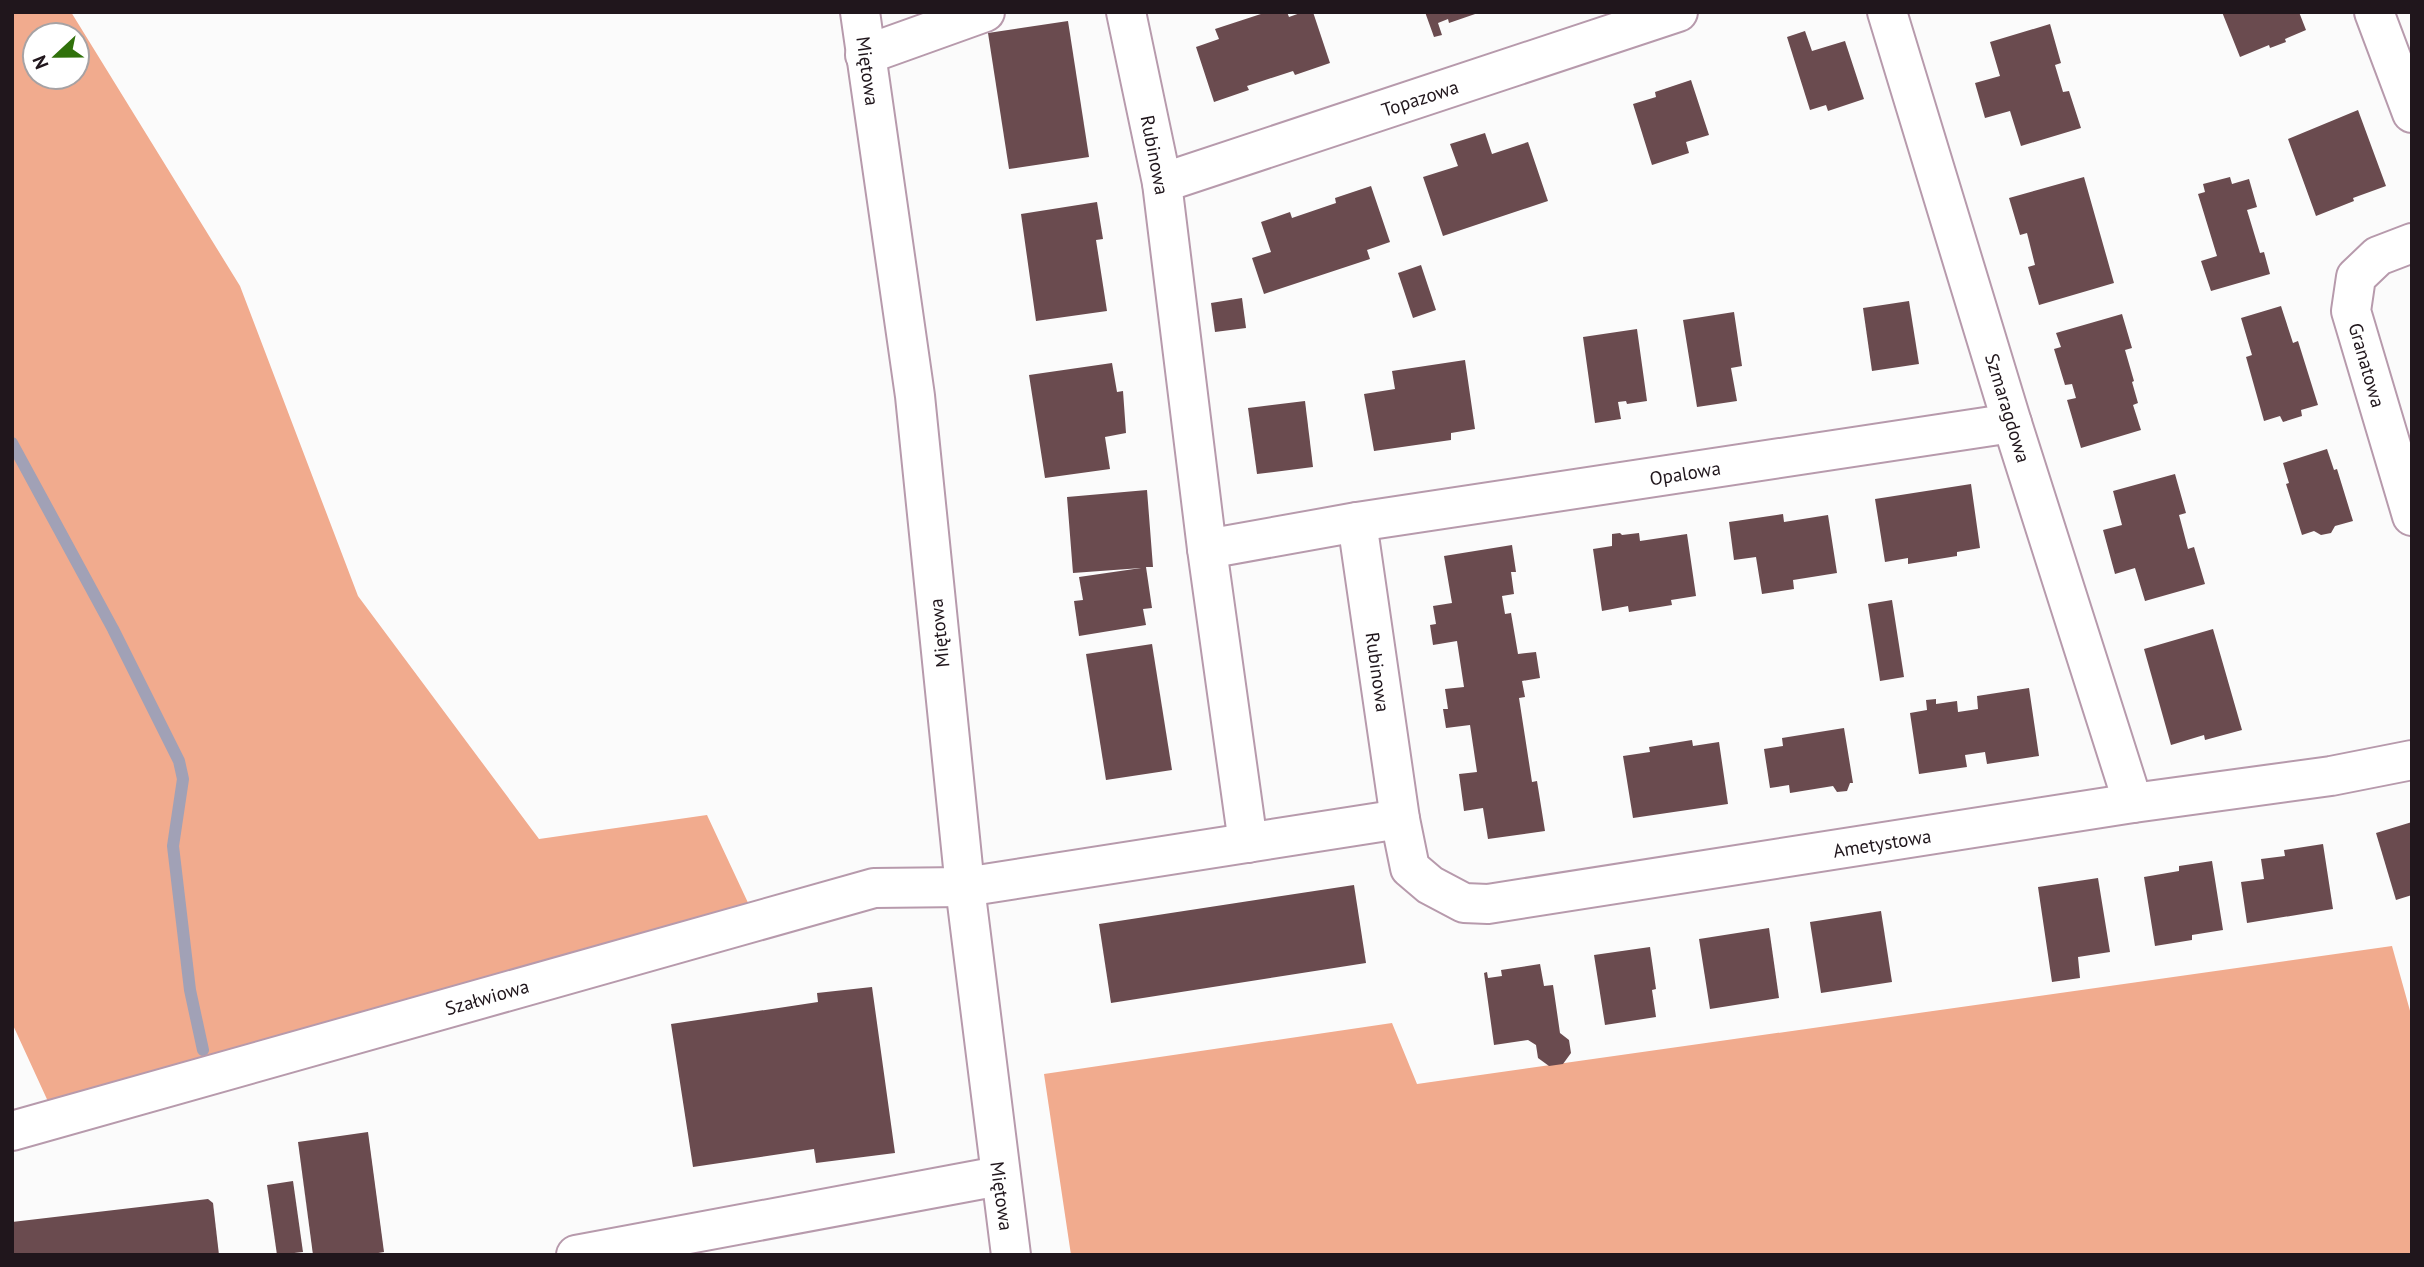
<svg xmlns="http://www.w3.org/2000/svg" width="2424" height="1267" font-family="'PT Sans',sans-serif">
<rect width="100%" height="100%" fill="#fbfbfb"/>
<g fill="#f1ab8e" fill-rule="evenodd">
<path d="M12,12H71L240,286L358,596L539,839L707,815L750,907L51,1108L12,1023ZM35,35H77V77H35Z"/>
<polygon points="2392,946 2412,1018 2412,1255 1071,1255 1044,1074 1392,1023 1417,1084"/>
</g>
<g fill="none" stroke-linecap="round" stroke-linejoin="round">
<polyline stroke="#a1a1b6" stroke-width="12" points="12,443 113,629 179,761 183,779 173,846 190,990 203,1050"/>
</g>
<g fill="#6a4b4f">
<polygon points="1267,12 1287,12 1289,17 1303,12 1313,12 1330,63 1295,75 1293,71 1247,86 1249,90 1214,102 1196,47 1219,39 1215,29"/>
<polygon points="1425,12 1478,12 1478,13 1449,23 1448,19 1438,23 1442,35 1434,37"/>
<polygon points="2222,12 2299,12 2306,30 2285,39 2286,42 2270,48 2269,45 2240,57"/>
<polygon points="1068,21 1089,157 1009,169 988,33"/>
<polygon points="2050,24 2061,63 2055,65 2063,92 2069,91 2081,128 2021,146 2010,111 1985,118 1975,83 2000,76 1990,42"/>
<polygon points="1805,31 1812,51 1845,41 1864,99 1828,111 1826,105 1810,110 1787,37"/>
<polygon points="1691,80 1709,135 1686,142 1689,153 1652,165 1633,104 1656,97 1655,92"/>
<polygon points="2358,110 2386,186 2353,198 2354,201 2316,216 2288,139"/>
<polygon points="1485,133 1492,154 1528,142 1548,201 1443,236 1423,177 1458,166 1450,144"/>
<polygon points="2084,177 2114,283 2039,305 2028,267 2035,265 2027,233 2020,235 2009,198"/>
<polygon points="2230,177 2232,184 2249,179 2257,207 2247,210 2260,253 2264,252 2270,274 2211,291 2201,261 2217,256 2198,194 2205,192 2203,184"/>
<polygon points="1371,186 1390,242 1367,250 1370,259 1264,294 1252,258 1271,252 1261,222 1290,212 1292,218 1336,203 1335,198"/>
<polygon points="1097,202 1103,239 1096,240 1107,311 1036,321 1021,214"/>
<polygon points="1421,265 1436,310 1413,318 1398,273"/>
<polygon points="1242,298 1246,328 1215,332 1211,303"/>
<polygon points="1909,301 1919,364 1872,371 1863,308"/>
<polygon points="2281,306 2293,343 2298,341 2318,405 2301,410 2302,416 2283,422 2280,416 2264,421 2246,357 2252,355 2241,318"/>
<polygon points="1734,312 1742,366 1731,368 1737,401 1697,407 1683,320"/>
<polygon points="2122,314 2132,348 2125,350 2134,381 2132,382 2138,403 2133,405 2141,430 2081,448 2067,400 2076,398 2072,384 2065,385 2054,349 2061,347 2056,333"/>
<polygon points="1637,329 1647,401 1627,404 1626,401 1618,402 1621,419 1595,423 1583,337"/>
<polygon points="1465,360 1475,429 1451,433 1451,440 1374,451 1364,394 1395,389 1392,371"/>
<polygon points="1112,363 1117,392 1123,391 1126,433 1105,437 1110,469 1045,478 1029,375"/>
<polygon points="1305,401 1313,467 1257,474 1248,408"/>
<polygon points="2327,449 2334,470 2337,469 2353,521 2335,526 2331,533 2321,535 2314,531 2302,535 2286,484 2289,483 2283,463"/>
<polygon points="2175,474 2186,513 2179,515 2183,530 2188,549 2194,547 2205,584 2145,601 2135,568 2115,574 2103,530 2122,525 2113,491"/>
<polygon points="1971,484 1980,548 1957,552 1957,556 1908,564 1908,558 1885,562 1875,499"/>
<polygon points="1147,490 1153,567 1146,567 1152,608 1143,609 1146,625 1079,636 1074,601 1083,600 1079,577 1141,568 1073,573 1067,497"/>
<polygon points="1783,514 1784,522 1828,515 1837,573 1793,580 1794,589 1762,594 1756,557 1734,560 1729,522"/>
<polygon points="1620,533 1622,535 1639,533 1640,541 1687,534 1696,596 1671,600 1672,605 1629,612 1628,606 1602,611 1593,549 1612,546 1612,534"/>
<polygon points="1512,545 1516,572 1511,572 1514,594 1502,596 1505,614 1511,613 1518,654 1536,652 1540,678 1522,681 1525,697 1519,698 1532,782 1537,781 1545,831 1488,839 1483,808 1464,811 1459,774 1477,772 1470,725 1446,728 1443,709 1448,709 1445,689 1464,687 1457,641 1433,645 1430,625 1436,624 1433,606 1452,603 1444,556"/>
<polygon points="1892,600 1904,677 1880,681 1868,604"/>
<polygon points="2213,629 2242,730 2205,740 2204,735 2171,745 2144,649"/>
<polygon points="1152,644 1172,770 1106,780 1086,654"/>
<polygon points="2029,688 2039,756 1987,764 1985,752 1965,755 1967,767 1919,774 1910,713 1927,710 1926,700 1936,699 1936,704 1957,701 1958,712 1978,709 1977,696"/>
<polygon points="1844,728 1853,783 1850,783 1847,791 1837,792 1833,786 1790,793 1789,785 1770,788 1764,749 1783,746 1782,738"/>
<polygon points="1692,740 1693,746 1719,742 1728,804 1633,818 1623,756 1650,752 1649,747"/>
<polygon points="2412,822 2412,895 2396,900 2376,833"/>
<polygon points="2323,844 2333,909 2247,923 2241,882 2264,879 2261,859 2285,856 2284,850"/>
<polygon points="2212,861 2223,930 2192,935 2192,940 2155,946 2144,877 2179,871 2179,866"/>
<polygon points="2098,878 2110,952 2078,957 2080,978 2052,982 2038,887"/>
<polygon points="1354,885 1366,963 1111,1003 1099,924"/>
<polygon points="1881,911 1892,982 1821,993 1810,922"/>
<polygon points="1769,928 1779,998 1710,1009 1699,939"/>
<polygon points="1650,947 1656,989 1652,990 1656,1017 1605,1025 1594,955"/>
<polygon points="1540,964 1544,986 1553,985 1560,1033 1569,1040 1571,1053 1563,1064 1549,1066 1538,1058 1536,1045 1528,1040 1494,1045 1484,973 1487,972 1488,978 1502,976 1501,970"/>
<polygon points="872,987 895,1153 816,1163 814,1149 693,1167 671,1024 818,1002 817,993"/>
<polygon points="368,1132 384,1252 367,1255 313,1255 298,1142"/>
<polygon points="293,1181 303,1252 277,1255 267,1185"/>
<polygon points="208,1199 213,1203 219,1255 12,1255 12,1222"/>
</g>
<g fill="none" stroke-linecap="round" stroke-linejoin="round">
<g stroke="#b79aac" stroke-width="42">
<g id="minor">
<polyline points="860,12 915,396 965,887 1011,1255"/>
<polyline points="1126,12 1162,183 1207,549 1248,843"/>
<polyline points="1887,12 2012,423 2133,803"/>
<polyline points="2374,12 2412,113"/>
<polyline points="865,55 985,12"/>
<polyline points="1162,183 1678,12"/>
<polyline points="2412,243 2378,256 2356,277 2351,311 2412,516"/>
<polyline points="1357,522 1400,819 1410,868 1430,885 1464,903 1488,904 2133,803 2331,776 2412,760"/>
<polyline points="1207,549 1357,522 2012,423"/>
<polyline points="12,1131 874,888 965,887 1400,819"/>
<polyline points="576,1255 999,1176"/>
</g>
</g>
<use href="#minor" stroke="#fff" stroke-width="38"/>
</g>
<g text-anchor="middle" stroke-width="7" stroke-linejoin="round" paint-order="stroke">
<g font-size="19" fill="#20161c" stroke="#fff">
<text transform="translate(868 71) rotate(82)" y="7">Miętowa</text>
<text transform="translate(1420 98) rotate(-18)" y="7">Topazowa</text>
<text transform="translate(1155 155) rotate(79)" y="7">Rubinowa</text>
<text transform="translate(2367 365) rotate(74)" y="7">Granatowa</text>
<text transform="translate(2008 408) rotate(73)" y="7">Szmaragdowa</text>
<text transform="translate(1685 473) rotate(-9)" y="7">Opalowa</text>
<text transform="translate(939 633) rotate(-96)" y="7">Miętowa</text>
<text transform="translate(1378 672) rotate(82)" y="7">Rubinowa</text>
<text transform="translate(1882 843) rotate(-9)" y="7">Ametystowa</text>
<text transform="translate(487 997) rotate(-16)" y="7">Szałwiowa</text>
<text transform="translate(1002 1196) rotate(82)" y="7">Miętowa</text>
</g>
</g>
<rect width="2424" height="1267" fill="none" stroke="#20161c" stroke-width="28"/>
<g transform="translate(56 56) rotate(248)"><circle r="33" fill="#ffffff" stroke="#a6a2a4" stroke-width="2"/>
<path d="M0-5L12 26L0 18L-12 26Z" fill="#30710b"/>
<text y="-10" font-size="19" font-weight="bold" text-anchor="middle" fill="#20161c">N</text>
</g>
</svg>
